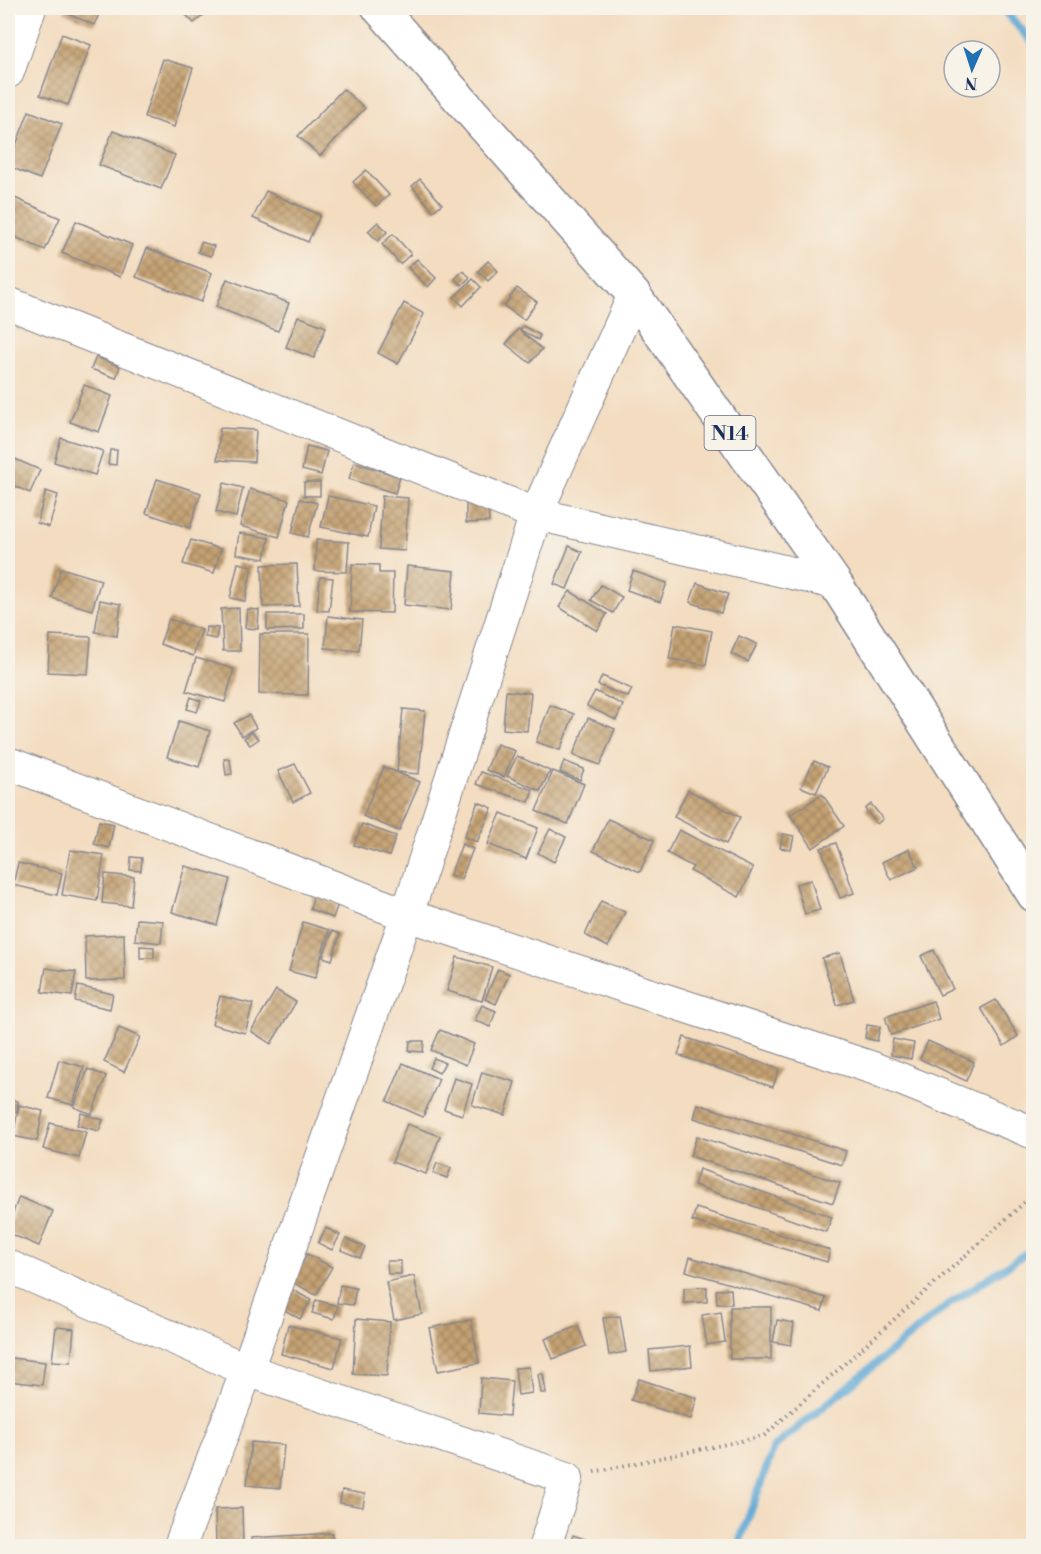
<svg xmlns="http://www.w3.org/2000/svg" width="1041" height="1554" font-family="'Libre Bodoni',serif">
<defs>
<pattern id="building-cross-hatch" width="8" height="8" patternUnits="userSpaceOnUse" patternTransform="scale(1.5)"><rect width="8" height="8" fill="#c5a272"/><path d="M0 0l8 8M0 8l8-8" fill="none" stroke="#9f8461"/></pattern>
</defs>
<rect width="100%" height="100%" fill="#f7f3e8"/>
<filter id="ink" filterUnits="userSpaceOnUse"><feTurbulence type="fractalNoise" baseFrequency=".0167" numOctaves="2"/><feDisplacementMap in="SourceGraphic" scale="12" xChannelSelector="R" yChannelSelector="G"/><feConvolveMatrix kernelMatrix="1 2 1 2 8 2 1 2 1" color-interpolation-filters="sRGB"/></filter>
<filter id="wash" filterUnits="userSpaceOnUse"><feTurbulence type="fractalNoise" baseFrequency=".008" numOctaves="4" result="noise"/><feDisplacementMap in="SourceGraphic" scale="24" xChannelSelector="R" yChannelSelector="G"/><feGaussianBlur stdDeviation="1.35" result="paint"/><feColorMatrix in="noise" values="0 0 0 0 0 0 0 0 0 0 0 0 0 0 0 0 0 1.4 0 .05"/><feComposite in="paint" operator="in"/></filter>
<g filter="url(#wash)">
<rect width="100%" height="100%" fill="#f3dcbf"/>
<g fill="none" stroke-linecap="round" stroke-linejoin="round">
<g stroke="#5da7d5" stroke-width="8">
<polyline points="1002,8 1034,44"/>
<polyline points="738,1546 774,1447 949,1304 1034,1248"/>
</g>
</g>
<g id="blocks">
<g fill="url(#building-cross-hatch)">
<polygon points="66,8 102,8 94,25 64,12"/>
<polygon points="179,8 212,8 194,23"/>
<polygon points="62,34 91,45 68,105 40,95"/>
<polygon points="163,59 193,68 174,127 144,117"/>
<polygon points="343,89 365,108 320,156 298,136"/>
<polygon points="29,111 62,124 40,179 8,166"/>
<polygon points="113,131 175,155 161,189 99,165"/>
<polygon points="366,170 389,195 376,206 353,182"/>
<polygon points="420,179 442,204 433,211 412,186"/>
<polygon points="266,191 320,215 308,242 253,218"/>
<polygon points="8,195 60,218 45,250 8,234"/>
<polygon points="76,221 132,245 120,277 62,253"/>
<polygon points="378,222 387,232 378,241 368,231"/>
<polygon points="393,234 411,254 400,264 382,244"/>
<polygon points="201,242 214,246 211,256 198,252"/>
<polygon points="147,248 212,273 201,302 136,277"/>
<polygon points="417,259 436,278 428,287 408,268"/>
<polygon points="488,261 498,271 488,281 478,271"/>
<polygon points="463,271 470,277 462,285 455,279"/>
<polygon points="227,279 289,303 278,331 216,307"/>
<polygon points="473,279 481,287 463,306 454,297"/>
<polygon points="517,288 537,302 524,320 504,306"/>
<polygon points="404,303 424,314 398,364 378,353"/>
<polygon points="298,316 326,327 314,358 286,347"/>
<polygon points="523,326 540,335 538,340 520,330"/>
<polygon points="518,329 542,349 530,363 506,344"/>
<polygon points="96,357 120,366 116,378 91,369"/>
<polygon points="84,385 112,396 99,432 70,422"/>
<polygon points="220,428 256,430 254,462 217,460"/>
<polygon points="61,438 103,451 95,475 54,462"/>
<polygon points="307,446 327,451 321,475 302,470"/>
<polygon points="110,450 117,450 116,465 108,464"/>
<polygon points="15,459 40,470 30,493 8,483 8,476"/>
<polygon points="354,462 400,477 395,493 349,479"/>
<polygon points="157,479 201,493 190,528 146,513"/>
<rect x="304" y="482" width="16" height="14"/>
<polygon points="224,483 243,488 236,517 216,512"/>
<polygon points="250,489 289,500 279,537 240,526"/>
<polygon points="46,491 58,495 49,527 37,523"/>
<polygon points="328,496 374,506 368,537 321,527"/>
<polygon points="382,496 408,498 405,551 379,549"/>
<polygon points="466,498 488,498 489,522 466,523"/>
<polygon points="300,499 317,503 308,537 292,533"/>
<polygon points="239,533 269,538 265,559 236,554"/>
<polygon points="191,540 221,549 214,573 183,564"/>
<polygon points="316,540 349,542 347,572 315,571"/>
<polygon points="569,546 582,552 567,589 554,584"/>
<polygon points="238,563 252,566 245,601 230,598"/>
<polygon points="297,564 299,606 263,607 262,565"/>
<polygon points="352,564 379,565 379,573 393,573 392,613 350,612"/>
<polygon points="407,566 455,571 451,610 404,605"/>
<polygon points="61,568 101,580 92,610 52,598"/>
<polygon points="633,571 667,583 660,602 627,590"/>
<polygon points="320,577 333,578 329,611 317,610"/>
<polygon points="697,583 728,594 721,613 690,602"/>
<polygon points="601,585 622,597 613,613 591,600"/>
<polygon points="570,591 607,614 597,631 559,607"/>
<polygon points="100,600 121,604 117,636 95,632"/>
<polygon points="239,608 240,651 223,651 221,609"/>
<polygon points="247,609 259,610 258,629 245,628"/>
<polygon points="267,614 304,614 304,629 267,630"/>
<polygon points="328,616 362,620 359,651 325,648"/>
<polygon points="169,619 202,630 193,656 160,644"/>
<polygon points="675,624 712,631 706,665 669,659"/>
<polygon points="206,627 218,628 216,639 205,637"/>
<polygon points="260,634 309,634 308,695 259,694"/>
<polygon points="50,635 91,637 88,674 48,672"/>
<polygon points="739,636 757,644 748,662 731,654"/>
<polygon points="196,658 234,669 225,702 186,691"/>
<polygon points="602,676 632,689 628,697 598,685"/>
<polygon points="506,691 531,693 527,731 503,729"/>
<polygon points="595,691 623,705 616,720 587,706"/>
<polygon points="191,697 201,701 197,712 187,709"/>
<polygon points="550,705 574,714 560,750 536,742"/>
<polygon points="403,709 425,711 419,774 397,772"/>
<polygon points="249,715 256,728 242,736 234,723"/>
<polygon points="588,718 615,729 600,765 573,755"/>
<polygon points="179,721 210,731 199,767 167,757"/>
<polygon points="252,732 259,739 250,745 244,738"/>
<polygon points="497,744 515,751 504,777 486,770"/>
<polygon points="517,756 550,771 540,791 507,776"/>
<polygon points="224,759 230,759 232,774 226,775"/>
<polygon points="564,761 584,769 580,780 560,772"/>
<polygon points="814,761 828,767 816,793 801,787"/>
<polygon points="295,764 310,793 293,802 278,771"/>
<polygon points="384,767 420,782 399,831 363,816"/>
<polygon points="553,771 584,784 568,824 536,811"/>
<polygon points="481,772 533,790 529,802 476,784"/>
<polygon points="688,790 740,817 726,844 674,817"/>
<polygon points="822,794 844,826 813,848 790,815"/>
<polygon points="478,802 492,808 477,842 464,837"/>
<polygon points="871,804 883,819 877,824 865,809"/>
<polygon points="501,813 538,828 526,859 488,844"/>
<polygon points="608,819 654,840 640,872 593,851"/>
<polygon points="99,821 114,824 109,848 94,844"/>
<polygon points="362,824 396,836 389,856 354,845"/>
<polygon points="550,829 566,837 554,862 538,853"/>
<polygon points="679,830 753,868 739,897 690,871 693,867 667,853"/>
<polygon points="783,834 794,836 791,850 780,848"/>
<polygon points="836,843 854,893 840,898 821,848"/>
<polygon points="462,844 473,849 461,879 450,875"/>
<polygon points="909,849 918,867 891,880 882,862"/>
<polygon points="70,850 104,855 97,901 62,895"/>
<polygon points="131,857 142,858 141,871 130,870"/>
<polygon points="18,863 62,873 57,895 13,885"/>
<polygon points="185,866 230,879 217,925 172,912"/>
<polygon points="105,874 134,877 131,906 102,903"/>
<polygon points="811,880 820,910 805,914 796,884"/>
<polygon points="314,895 338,904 333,918 310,909"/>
<polygon points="601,901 625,912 608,947 585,935"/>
<polygon points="137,919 163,921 161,943 135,940"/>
<polygon points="303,922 329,930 315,978 289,971"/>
<polygon points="332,931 340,934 332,960 323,957"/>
<polygon points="124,934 125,980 86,981 85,936"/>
<polygon points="140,946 154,947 154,958 140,958"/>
<polygon points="934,950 953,989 940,995 921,956"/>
<polygon points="840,953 854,1000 837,1005 822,958"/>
<polygon points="457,957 492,967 482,1001 447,991"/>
<polygon points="46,968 76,972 72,996 42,992"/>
<polygon points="498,969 509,974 496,1004 485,999"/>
<polygon points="78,986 113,994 110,1009 75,1001"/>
<polygon points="276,990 296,1002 271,1044 251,1031"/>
<polygon points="220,996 253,1004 245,1033 212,1024"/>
<polygon points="996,1000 1018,1036 1004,1046 981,1008"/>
<polygon points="933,1001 939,1019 891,1035 885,1017"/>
<polygon points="482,1005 496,1011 490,1027 475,1020"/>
<polygon points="867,1025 880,1027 877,1041 865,1038"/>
<polygon points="119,1028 140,1037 124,1072 104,1062"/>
<polygon points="440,1030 474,1044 466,1065 431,1050"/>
<polygon points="684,1037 779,1069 773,1087 678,1055"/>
<polygon points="893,1039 914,1043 911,1059 891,1055"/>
<polygon points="410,1041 424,1041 423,1052 409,1051"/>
<polygon points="928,1041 974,1062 966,1081 920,1059"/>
<polygon points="434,1058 445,1063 439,1073 429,1068"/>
<polygon points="59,1060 84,1067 73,1105 48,1098"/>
<polygon points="403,1063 439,1079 423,1117 387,1101"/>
<polygon points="88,1069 106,1076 92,1114 74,1107"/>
<polygon points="482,1072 515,1082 505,1115 472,1105"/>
<polygon points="454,1078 472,1084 462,1115 444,1109"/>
<polygon points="8,1099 18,1101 17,1112 8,1111"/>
<polygon points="698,1104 846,1151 842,1165 694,1118"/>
<polygon points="19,1105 43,1111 37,1141 13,1136"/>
<polygon points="81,1113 103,1120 99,1131 77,1125"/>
<polygon points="50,1123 86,1132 79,1158 43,1149"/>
<polygon points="407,1124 440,1136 426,1174 392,1162"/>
<polygon points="697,1136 840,1183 833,1203 690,1156"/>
<polygon points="437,1163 451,1168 447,1178 433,1173"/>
<polygon points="699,1169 832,1217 826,1232 694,1185"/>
<polygon points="19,1197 53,1211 39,1246 8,1233 8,1226"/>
<polygon points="696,1208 830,1250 827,1262 692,1221"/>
<polygon points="326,1228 340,1235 332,1250 318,1243"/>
<polygon points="346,1239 365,1247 360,1258 341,1250"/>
<polygon points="307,1254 332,1267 316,1295 292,1282"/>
<polygon points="690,1257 826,1298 822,1311 686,1271"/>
<polygon points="387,1261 401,1261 401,1274 388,1274"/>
<polygon points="414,1276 422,1314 394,1320 386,1282"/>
<polygon points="340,1285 356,1288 353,1305 337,1303"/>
<polygon points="707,1287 707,1302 684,1303 684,1288"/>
<polygon points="291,1289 311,1300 300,1319 281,1308"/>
<polygon points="731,1289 732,1304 717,1304 716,1290"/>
<polygon points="316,1300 338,1306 334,1319 312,1313"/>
<rect x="730" y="1307" width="41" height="52"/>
<polygon points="721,1312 725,1342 707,1345 702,1315"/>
<polygon points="620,1316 626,1352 609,1355 603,1318"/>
<polygon points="356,1319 390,1322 387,1376 353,1374"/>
<polygon points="471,1320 479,1363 438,1371 429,1328"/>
<polygon points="777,1320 794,1323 791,1345 773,1342"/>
<polygon points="288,1325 342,1338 334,1368 281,1354"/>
<polygon points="578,1326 586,1346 553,1359 545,1339"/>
<polygon points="56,1327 74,1329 71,1362 52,1361"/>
<polygon points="690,1346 692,1366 651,1371 649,1350"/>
<polygon points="11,1358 45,1362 42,1385 9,1381"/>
<polygon points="529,1367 532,1393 518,1395 515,1368"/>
<polygon points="538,1374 543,1374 546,1393 541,1393"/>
<polygon points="481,1378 512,1381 509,1416 479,1413"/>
<polygon points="639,1379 697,1398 691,1419 631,1400"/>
<polygon points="251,1442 284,1445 280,1488 247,1485"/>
<polygon points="342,1490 365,1494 363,1507 340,1503"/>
<polygon points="242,1508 243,1546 216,1546 215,1509"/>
<polygon points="332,1533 332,1546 252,1546 251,1538"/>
<polygon points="573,1535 604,1546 569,1546"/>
</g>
</g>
</g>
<g filter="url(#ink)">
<use href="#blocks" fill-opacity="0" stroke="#87868e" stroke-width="1.5"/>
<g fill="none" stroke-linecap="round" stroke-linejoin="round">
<g stroke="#87868e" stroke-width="34">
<g id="minor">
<polyline points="8,72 30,8"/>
<polyline points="8,303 536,514 835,583"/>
<polyline points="8,763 407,915 873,1068 1034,1133"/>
<polyline points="8,1266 247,1370 567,1478 545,1546"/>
<polyline points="180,1546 247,1370 407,915 536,514 634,295"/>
</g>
</g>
<g stroke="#87868e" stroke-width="36">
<polyline id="highway" points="379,8 634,295 835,583 1034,895"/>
</g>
<polyline stroke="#87868e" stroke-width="4" stroke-dasharray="1.5 4.5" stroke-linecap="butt" points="594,1472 764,1436 1034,1194"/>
<use href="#minor" stroke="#fff" stroke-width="32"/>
<use href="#highway" stroke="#fff" stroke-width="33"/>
</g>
</g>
<g text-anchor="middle" stroke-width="5" stroke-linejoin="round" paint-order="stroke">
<rect fill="#f7f3e8" stroke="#5d6a87" stroke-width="1.5" x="704.5" y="416" width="51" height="34" rx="4.5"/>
<g font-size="20" font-weight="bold" fill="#1b2f5e">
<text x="730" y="440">N14</text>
</g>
</g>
<rect width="1041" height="1554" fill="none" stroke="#f7f3e8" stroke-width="30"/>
<g transform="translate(972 69) rotate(183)"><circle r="28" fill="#f7f3e8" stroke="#9fa5b1" stroke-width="1.5"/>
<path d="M0-4.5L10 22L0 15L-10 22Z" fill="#1f6fb2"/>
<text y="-9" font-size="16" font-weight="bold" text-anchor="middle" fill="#1b2f5e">N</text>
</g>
</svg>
